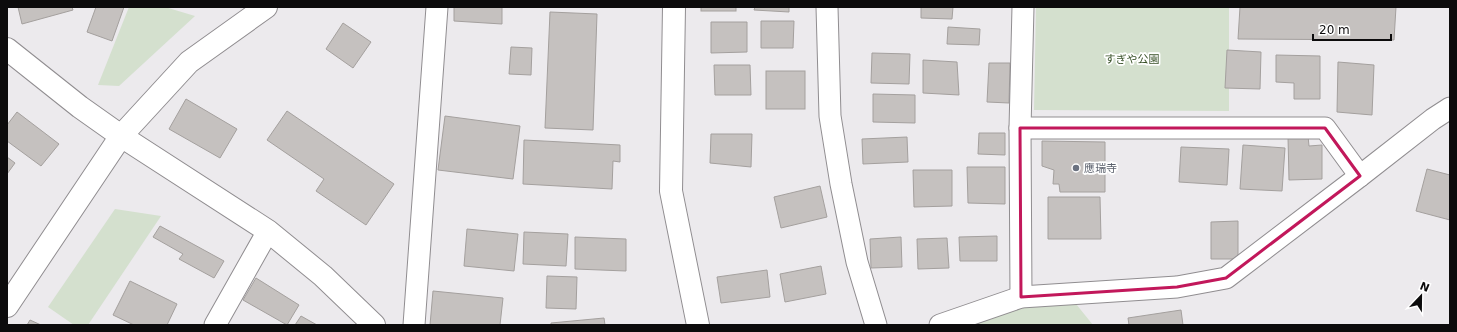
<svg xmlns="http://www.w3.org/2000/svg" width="1457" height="332" font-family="'DejaVu Sans','Noto Sans JP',sans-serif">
<rect width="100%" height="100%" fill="#eceaed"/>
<g fill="#d4e0ce">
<polygon points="129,7 165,7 195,16 119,86 98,85"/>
<polygon points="1036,7 1229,7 1229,111 1034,110"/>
<polygon points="115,209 161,216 88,325 74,325 48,307"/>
<polygon points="1068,294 1093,325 969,325 969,315"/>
</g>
<g fill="#c5c1bf" stroke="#a4a09e">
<polygon points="18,7 72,7 73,10 22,24"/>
<polygon points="96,7 124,7 112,41 87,32"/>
<polygon points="454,7 502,7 502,24 454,21"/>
<rect x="701" y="7" width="35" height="4"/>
<polygon points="755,7 789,7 789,12 754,10"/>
<polygon points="921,7 953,7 952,19 921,18"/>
<polygon points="1240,7 1396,7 1394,40 1238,39"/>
<polygon points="550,12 597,14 593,130 545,128"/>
<polygon points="761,21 794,21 793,48 761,48"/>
<polygon points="711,22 747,22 747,52 711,53"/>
<polygon points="343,23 371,42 353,68 326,49"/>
<polygon points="948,27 980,29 979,45 947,44"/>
<polygon points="511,47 532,48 531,75 509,74"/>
<polygon points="1227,50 1261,52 1260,89 1225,88"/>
<polygon points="872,53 910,54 909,84 871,83"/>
<polygon points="1276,55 1320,56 1320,99 1294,99 1294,83 1276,82"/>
<polygon points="923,60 957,62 959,95 923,93"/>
<polygon points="1338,62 1374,65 1372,115 1337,112"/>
<polygon points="989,63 1010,63 1009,103 987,102"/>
<polygon points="714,65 750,65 751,95 715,95"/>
<rect x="766" y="71" width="39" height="38"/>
<polygon points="873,94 915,95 915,123 873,122"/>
<polygon points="186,99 237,129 220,158 169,129"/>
<polygon points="287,111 394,184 366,225 316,191 324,179 267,140"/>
<polygon points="17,112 59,144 41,166 7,141 7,125"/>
<polygon points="445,116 520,126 513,179 438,170"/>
<polygon points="979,133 1005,133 1005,155 978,154"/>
<polygon points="711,134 752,134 751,167 710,163"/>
<polygon points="1308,136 1309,146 1322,145 1322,179 1289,180 1288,137"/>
<polygon points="907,137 908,162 863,164 862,139"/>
<polygon points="524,140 620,145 620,162 613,161 612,189 523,184"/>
<polygon points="1042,141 1105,142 1105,192 1060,192 1059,184 1053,184 1054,170 1042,166"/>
<polygon points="1243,145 1285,148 1282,191 1240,189"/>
<polygon points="1181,147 1229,149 1227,185 1179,182"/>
<polygon points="7,157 15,163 7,174"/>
<polygon points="967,167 1005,167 1005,204 968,203"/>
<polygon points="1427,169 1450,175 1450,220 1416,211"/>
<polygon points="913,170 952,170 952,206 914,207"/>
<polygon points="820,186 827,217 781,228 774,197"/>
<polygon points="1048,197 1100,197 1101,239 1048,239"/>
<polygon points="1238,221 1238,259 1211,259 1211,222"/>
<polygon points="160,226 224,261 214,278 179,259 183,254 153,237"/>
<polygon points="467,229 518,234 514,271 464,266"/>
<polygon points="524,232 568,234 566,266 523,264"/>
<polygon points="997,236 997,261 960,261 959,237"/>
<polygon points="575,237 626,239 626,271 575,269"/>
<polygon points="901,237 902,267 871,268 870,239"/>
<polygon points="947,238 949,268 918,269 917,239"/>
<polygon points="821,266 826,294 785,302 780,274"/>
<polygon points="767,270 770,297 721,303 717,277"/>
<polygon points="547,276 577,277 576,309 546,308"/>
<polygon points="256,278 299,305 287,325 243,300"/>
<polygon points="130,281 177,304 167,325 134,325 113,315"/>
<polygon points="433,291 503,298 500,325 430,325"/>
<polygon points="1181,310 1183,325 1129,325 1128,318"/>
<polygon points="301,316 317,325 295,325"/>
<polygon points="604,318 605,325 551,325 551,323"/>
<polygon points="30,320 41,325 27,325"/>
</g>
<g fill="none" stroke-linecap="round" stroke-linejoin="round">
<g stroke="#908d90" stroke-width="23">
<g id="street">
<polyline points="827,7 830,116 841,184 857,262 876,325"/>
<polyline points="1020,128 1325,128 1360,176"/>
<polyline points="1021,297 1020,128 1023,7"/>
<polyline points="215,325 268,231"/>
<polyline points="414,325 437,7"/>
<polyline points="940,325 1021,297 1177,287 1226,278 1360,176 1433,119 1450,108"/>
</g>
</g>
<g stroke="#908d90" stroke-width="24">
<g id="secondary">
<polyline points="674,7 671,191 698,325"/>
<polyline points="7,49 80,107 121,136 268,231 323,276 374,325"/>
<polyline points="7,306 121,136 189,62 266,7"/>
</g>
</g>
<use href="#street" stroke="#fff" stroke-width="21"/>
<use href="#secondary" stroke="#fff" stroke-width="22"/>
</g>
<path fill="none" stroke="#c2185b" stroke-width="3" stroke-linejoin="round" d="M1020,128H1325L1360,176L1226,278L1177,287L1021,297Z"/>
<circle fill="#6b7280" stroke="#fff" stroke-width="1.5" cx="1076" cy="168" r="4"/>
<g text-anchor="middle" stroke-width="3.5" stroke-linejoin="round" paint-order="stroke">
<g font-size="11" fill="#385128" stroke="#fff">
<text x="1132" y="63">すぎや公園</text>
</g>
<g font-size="11" fill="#5b616d" stroke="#fff" text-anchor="start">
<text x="1084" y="172">應瑞寺</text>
</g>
</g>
<rect width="1457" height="332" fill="none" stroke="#0c0b0c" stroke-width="16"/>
<g transform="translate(1421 296) rotate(22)" stroke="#ffffff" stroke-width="3" paint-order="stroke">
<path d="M0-3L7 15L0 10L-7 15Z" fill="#0c0b0c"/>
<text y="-6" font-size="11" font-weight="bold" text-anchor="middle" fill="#0c0b0c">N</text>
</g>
<path d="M1313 34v6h78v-6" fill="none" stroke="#0c0b0c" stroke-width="2"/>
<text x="1319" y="34" font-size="12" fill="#0c0b0c" stroke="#ffffff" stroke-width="3" paint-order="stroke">20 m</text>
</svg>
